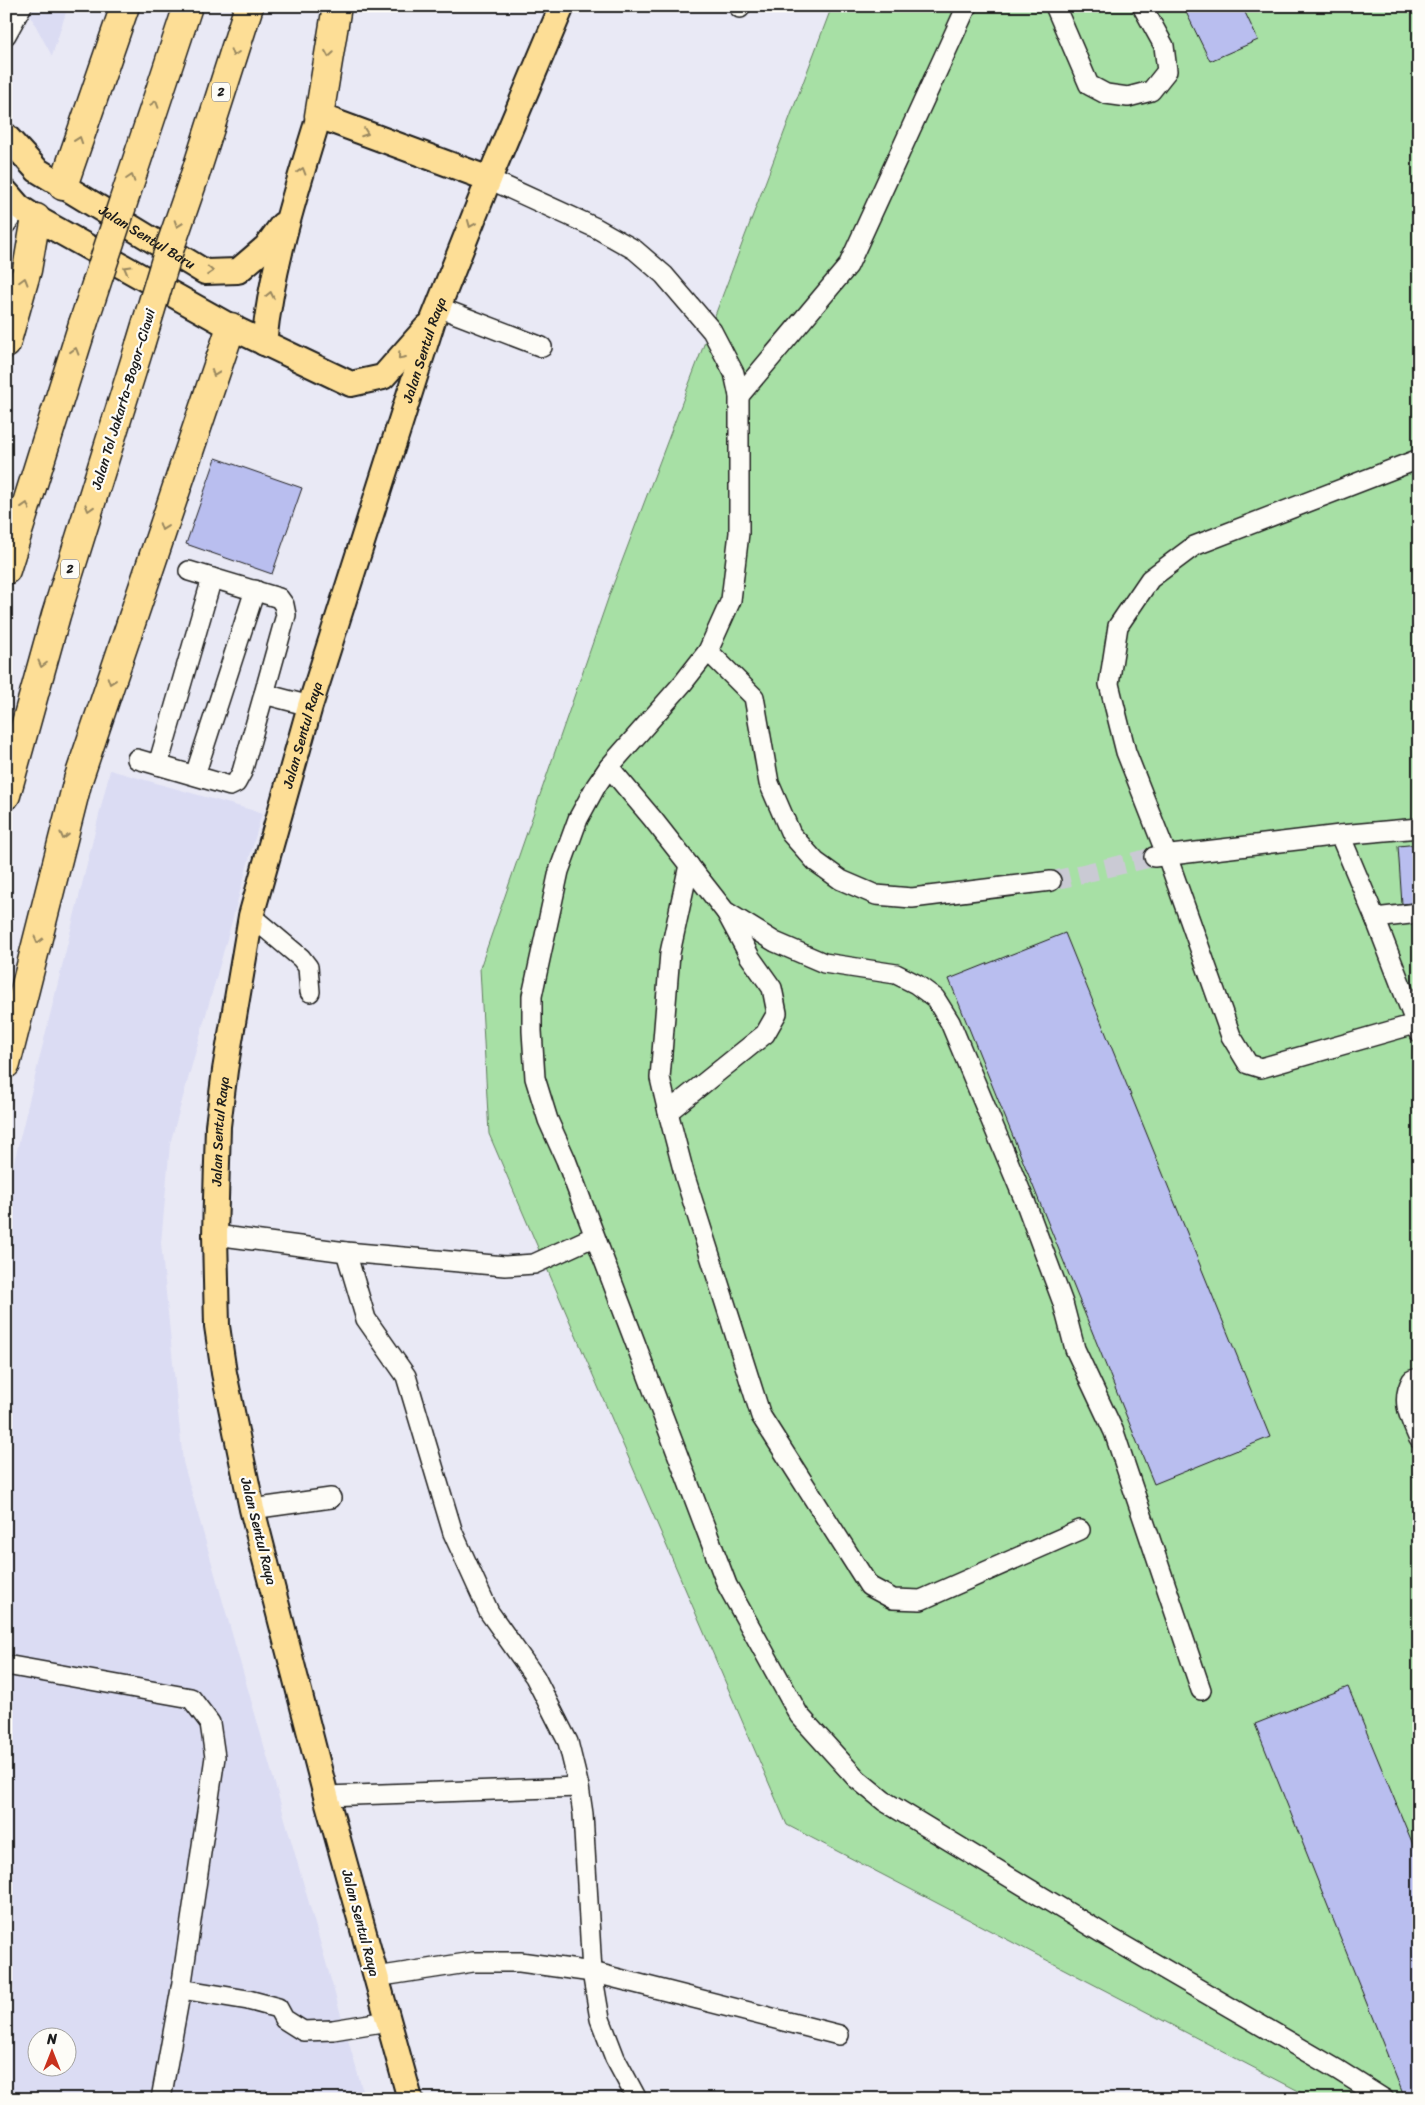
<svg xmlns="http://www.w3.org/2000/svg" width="1425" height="2105" font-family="Sriracha,sans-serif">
<rect width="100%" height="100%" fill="#e9e9f5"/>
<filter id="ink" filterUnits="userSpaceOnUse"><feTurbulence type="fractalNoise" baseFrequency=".02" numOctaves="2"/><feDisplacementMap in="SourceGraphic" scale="10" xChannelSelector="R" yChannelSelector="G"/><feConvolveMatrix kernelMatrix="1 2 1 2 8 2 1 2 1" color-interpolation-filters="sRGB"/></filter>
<g filter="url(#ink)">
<g fill="#dbdcf3" fill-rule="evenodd">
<polygon points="25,6 68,6 52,56"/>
<path d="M110,770L262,813L170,1144L161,1243L183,1462L365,2099H6V1195ZM38,2038H68V2068H38Z"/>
</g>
<polygon fill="#a7e0a5" stroke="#627e60" points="832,6 1419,6 1419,2099 1314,2099 787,1825 489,1134 480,968 610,593"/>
<g fill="#b9beef" stroke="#1c1c1c">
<polygon points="1183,6 1242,6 1258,40 1210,61"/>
<polygon points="216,458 302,488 272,574 186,544"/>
<polygon points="1419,844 1419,902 1402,904 1398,846"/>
<polygon points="1065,933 1270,1437 1154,1484 949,979"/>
<polygon points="1348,1687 1419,1859 1419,2099 1405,2099 1255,1724"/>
</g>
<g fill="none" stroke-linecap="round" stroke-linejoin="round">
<polyline stroke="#cacad4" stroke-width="19" stroke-dasharray="19 9" stroke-linecap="butt" points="1051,881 1154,857"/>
<g stroke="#1c1c1c" stroke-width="22">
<g id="minor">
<polyline points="738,6 740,8"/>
<polyline points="1055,6 1089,85 1106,94 1128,97 1151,91 1167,71 1164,46 1142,6"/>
<polyline points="6,35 22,6"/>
<polyline points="489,179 596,228 635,250 664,275 712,331 734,373 739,396 739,533 731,600 708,651 683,683 609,767 596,786 578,819 559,871 532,996 532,1031 535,1078 548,1120 566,1160 727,1585 799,1715 857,1779 884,1801 1102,1933 1338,2070 1384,2099"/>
<polyline points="6,224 19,207"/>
<polyline points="438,307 542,347"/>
<polyline points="739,396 848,266 967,6"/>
<polyline points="189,571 279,598 284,605 286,615 264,694"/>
<polyline points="708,651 754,697 769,783 791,834 816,862 841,880 876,895 912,898 1051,881"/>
<polyline points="137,759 230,786 236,783 242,772 264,694 310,706"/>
<polyline points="158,765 212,578"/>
<polyline points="609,767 652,818 725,911 775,942 824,963 896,974 916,984 935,998 950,1022 1026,1204 1063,1303 1075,1349 1114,1432 1201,1690"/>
<polyline points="195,775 255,590"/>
<polyline points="1340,835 1375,918 1419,1032"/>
<polyline points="1154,857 1340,835 1419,828"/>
<polyline points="689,865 670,953 660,1078 668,1112 685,1177 761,1416 869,1586 893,1599 921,1600 1080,1530"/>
<polyline points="251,916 301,958 308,967 310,992"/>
<polyline points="1375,918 1419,913"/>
<polyline points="1415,1024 1261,1068 1248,1064 1231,1036 1167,856 1126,752 1109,684 1118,626 1150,579 1194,546 1419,459"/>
<polyline points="668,1112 765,1034 777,1013 772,988 750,957 726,912"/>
<polyline points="215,1235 346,1252 505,1266 534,1264 593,1237"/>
<polyline points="346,1252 366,1319 406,1376 453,1533 489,1612 535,1677 568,1742 579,1787 583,1814 592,1972 600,2019 615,2058 637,2099"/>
<path d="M1419,1378L1412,1380C1400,1401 1410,1418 1419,1439"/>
<polyline points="252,1509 331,1498"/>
<polyline points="6,1665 191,1698 210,1723 215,1757 181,1989 248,2000 278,2008 284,2019 303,2031 333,2030 388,2021"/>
<polyline points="326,1796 579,1787"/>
<polyline points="376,1977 473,1962 520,1962 592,1972 839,2035"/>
<polyline points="161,2099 181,1989"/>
</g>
</g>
<g stroke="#1c1c1c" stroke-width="28">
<g id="major">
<path id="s1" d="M6,136L37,170L205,272L238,271L266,247L282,225"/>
<polyline points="6,192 19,207 36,218 231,327 351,384 383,377 427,327"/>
<path d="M264,343C272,265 296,191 319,116L489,179"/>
<path id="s2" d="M410,2099L326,1796L252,1509L224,1373L217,1326L215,1235L218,1126L225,1070L251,916L310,706L433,320L489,179L562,6"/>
</g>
</g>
<g stroke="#1c1c1c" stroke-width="31">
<g id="highway">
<polyline points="319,116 337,6"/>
<polyline points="140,151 188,6"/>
<polyline points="194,178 249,6"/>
<polyline points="63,186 125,6"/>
<polyline points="6,344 27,270 36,218"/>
<polyline points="6,570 83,324"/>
<polyline points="6,795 56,615 140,345"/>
<polyline points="6,1064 78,780 231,327"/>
</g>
</g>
<use href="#minor" stroke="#fdfcf7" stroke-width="19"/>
<use href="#major" stroke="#fdde96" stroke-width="24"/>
<use href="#highway" stroke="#fdde96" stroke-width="28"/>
<g stroke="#1c1c1c" stroke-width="31" stroke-linecap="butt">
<g id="highway-bridge">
<polyline points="83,324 140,151"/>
<polyline points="140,345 167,256 194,178"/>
</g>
</g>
<use href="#highway-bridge" stroke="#fdde96" stroke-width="28"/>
</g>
<defs><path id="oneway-chevron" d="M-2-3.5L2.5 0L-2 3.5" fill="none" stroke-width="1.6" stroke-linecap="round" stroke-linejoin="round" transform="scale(1.25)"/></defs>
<g stroke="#98875f">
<use href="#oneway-chevron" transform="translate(234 53) rotate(108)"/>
<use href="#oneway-chevron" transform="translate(329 54) rotate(99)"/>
<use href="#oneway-chevron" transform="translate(155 104) rotate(-72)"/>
<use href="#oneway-chevron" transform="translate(365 133) rotate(20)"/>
<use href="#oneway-chevron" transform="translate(79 140) rotate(-71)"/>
<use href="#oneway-chevron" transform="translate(302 171) rotate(-73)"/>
<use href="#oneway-chevron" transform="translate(131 178) rotate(-72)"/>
<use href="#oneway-chevron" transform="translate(178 224) rotate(109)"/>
<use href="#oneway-chevron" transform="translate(471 224) rotate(112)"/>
<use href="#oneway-chevron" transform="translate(127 269) rotate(-151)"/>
<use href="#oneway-chevron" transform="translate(210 271) rotate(4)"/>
<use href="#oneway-chevron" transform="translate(24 281) rotate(-74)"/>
<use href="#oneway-chevron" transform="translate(270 295) rotate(-78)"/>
<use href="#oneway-chevron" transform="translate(75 351) rotate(-73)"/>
<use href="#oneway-chevron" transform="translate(401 356) rotate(131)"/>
<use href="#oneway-chevron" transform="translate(215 373) rotate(109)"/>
<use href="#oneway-chevron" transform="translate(26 506) rotate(-73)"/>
<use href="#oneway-chevron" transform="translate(89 508) rotate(107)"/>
<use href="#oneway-chevron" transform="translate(163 527) rotate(109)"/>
<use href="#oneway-chevron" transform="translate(42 664) rotate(105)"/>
<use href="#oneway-chevron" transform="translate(111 681) rotate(109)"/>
<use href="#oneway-chevron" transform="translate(64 836) rotate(104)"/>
<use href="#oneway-chevron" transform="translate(38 940) rotate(104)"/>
</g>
</g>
<g text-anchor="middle" stroke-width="4.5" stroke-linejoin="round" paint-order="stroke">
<g fill="#fdfcf7" stroke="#605f5e" stroke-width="1">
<rect x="212" y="82.5" width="18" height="19" rx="4"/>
<rect x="61" y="559.5" width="18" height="19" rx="4"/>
</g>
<g font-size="12" font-weight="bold" fill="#1c1c1c">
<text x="221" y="96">2</text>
<text x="70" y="573">2</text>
</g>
<g font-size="14" fill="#1c1c1c" stroke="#fdfcf7">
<text dy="5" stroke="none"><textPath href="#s1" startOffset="175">Jalan Sentul Baru</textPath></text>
<text dy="5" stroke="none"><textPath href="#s2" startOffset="1802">Jalan Sentul Raya</textPath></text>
<text transform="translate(123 399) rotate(-73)" y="5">Jalan Tol Jakarta–Bogor–Ciawi</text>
<text dy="5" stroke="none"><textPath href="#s2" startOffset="1398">Jalan Sentul Raya</textPath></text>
<text dy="5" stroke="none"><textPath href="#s2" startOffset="992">Jalan Sentul Raya</textPath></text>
<text transform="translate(259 1531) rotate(76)" y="5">Jalan Sentul Raya</text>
<text transform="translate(361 1923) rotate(75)" y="5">Jalan Sentul Raya</text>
</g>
</g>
<rect width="1425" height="2105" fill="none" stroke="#fdfcf7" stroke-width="25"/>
<rect x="12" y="12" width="1400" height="2080" fill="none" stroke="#1c1c1c" stroke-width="2" filter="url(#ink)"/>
<g transform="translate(52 2052)"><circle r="24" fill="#fdfcf7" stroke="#a3a29f"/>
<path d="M0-4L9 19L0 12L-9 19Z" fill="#c8321e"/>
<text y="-8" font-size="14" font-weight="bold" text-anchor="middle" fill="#1c1c1c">N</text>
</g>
</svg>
